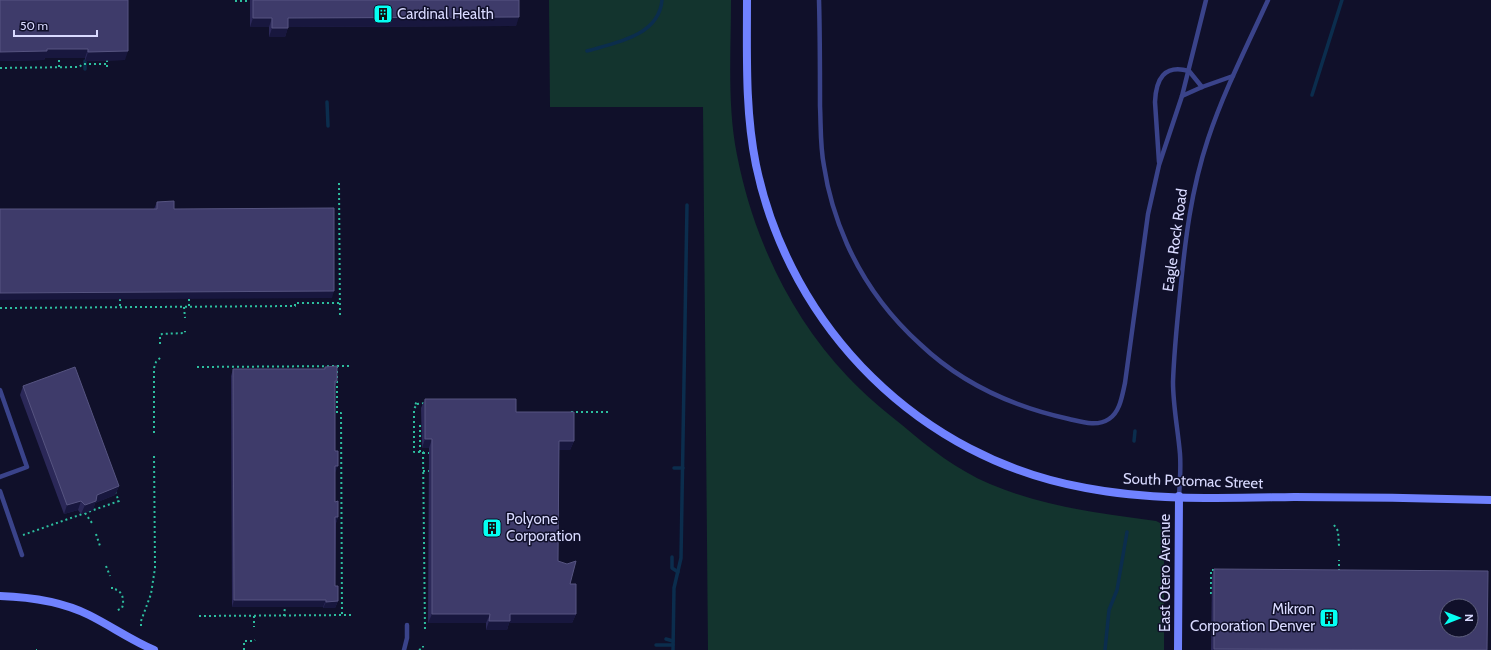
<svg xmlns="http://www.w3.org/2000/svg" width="1491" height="650" font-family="Cabin,sans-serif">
<rect width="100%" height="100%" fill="#10102a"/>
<path fill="#13342e" d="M549,0H731C731,51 727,105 737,155C753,237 790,316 848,377C864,394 883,410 902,425C929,448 957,470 990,484C1044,507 1098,513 1156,521L1160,523L1164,535V650H708L703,107H550Z"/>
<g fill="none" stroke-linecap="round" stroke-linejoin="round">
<g stroke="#0b2d4d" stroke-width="3.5">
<path d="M587,51C615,43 659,36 662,0"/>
<polyline points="85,61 85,69"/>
<polyline points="1312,95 1342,0"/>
<polyline points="327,102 328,126"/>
<polyline points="1134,441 1135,431"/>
<polyline points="674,468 683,468"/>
<polyline points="672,557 672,568 678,572"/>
<polyline points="666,639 673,641"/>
<polyline points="656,645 673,645"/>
<polyline points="673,650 674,588 681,558 687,205"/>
<polyline points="1105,650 1109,610 1117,590 1127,532"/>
</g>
<g stroke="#2dbe9f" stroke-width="2" stroke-dasharray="2 3" stroke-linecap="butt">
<polyline points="235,1 250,1"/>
<polyline points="107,60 107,70"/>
<polyline points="59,67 59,58"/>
<polyline points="0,68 79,67 83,64 107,64"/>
<polyline points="339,183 340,317"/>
<polyline points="120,299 120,307"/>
<polyline points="189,299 189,307"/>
<polyline points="184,307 185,318"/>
<polyline points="0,308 295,306 295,303 339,303"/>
<polyline points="160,344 160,335 162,334 185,333 185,331"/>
<polyline points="337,366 337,413 341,413 342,615"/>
<polyline points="197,367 351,366"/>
<polyline points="415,403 417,404 414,409 414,452 423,452 425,631"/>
<polyline points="417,404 425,403"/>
<polyline points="571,412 610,412"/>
<polyline points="154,433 154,368 156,362 160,358"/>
<polyline points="420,452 420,423"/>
<polyline points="423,453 429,453"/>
<polyline points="423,471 429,471"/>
<polyline points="85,513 92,523"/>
<polyline points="1334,525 1338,531 1339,546"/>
<polyline points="96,534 100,546"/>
<polyline points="23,535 119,501 115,492"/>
<polyline points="106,566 110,576"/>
<polyline points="1339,571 1339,560"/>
<path d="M112,587V589C122,589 125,599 122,608L116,611"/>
<polyline points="1211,594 1211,570 1216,570"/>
<polyline points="199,616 352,615"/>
<polyline points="254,616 254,627"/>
<polyline points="284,616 285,607"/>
<polyline points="141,626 141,621 151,594 155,568 154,454"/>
<polyline points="36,650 37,650"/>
<polyline points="244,650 244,641 254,641 255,640"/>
<polyline points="419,650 423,648 423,646"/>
</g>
<g stroke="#3a438a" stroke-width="4.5">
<path d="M819,0C820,36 820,71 820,106C821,126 820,146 824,166C828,193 836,219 847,244C864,282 889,316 920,344C962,384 1014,407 1069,419C1082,422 1097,427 1109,419C1120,412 1122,396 1125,383L1148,214L1159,165L1182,96L1206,0"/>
<polyline points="1182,96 1202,87 1233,76"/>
<path d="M1159,162L1155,102C1156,79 1164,64 1189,71L1202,87"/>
<polyline points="0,390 27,467 0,477"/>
<polyline points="0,491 22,555"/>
<path d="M1179,496C1180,482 1181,468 1180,454C1178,430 1173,406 1173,382C1174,352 1177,323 1180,294C1185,241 1191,190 1208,139C1224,91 1247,46 1268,0"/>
<polyline points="404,650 407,638 407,625"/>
</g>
<g stroke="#7082ff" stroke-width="8">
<path d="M747,0C747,55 745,111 756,165C790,329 921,459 1086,488C1153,501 1226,498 1294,497C1359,497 1425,498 1491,500"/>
<path d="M0,596C31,597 61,601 89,615C111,626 131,640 154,650"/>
<polyline points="1178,650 1179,496"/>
</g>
</g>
<g fill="#2b2858">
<polygon points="0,0 125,60 85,61 85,58 45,58 44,60 0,61"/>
<polygon points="250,0 519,0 516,26 288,27 285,37 269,37 269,27 250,27"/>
<polygon points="157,202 174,209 332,298 154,209"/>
<polygon points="325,367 337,381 335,386 335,502 338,517 336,523 335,586 338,601 335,608 323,608 323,607 232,607 231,376 233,369 324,369"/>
<polygon points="23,386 119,486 115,495 95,503 93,510 81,514 78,510 64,514 20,395"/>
<polygon points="425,399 516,412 574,441 570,450 559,450 558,561 570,584 576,614 572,623 509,623 507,630 486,630 486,623 428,623 429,448 422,448 421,408"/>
<polygon points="1214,569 1487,650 1211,650 1212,576"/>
</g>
<g fill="#18173e">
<polygon points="519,17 516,26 285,27 288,18"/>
<polygon points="253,18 272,18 269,27 250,27"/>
<polygon points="272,28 288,28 285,37 269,37"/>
<polygon points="47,49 88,49 85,58 45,58 44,60 0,61 0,52"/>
<polygon points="128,51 125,60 85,61 88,52"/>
<polygon points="334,291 332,298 0,300 0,293"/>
<polygon points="425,439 432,439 429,448 422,448"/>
<polygon points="559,441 574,441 570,450 555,450"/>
<polygon points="335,466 338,466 335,473"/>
<polygon points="119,486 115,495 95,503 93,510 81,514 85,505 97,495"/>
<polygon points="81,501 78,510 64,514 67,505"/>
<polygon points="335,517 338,517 336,523"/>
<polygon points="234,600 326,600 323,607 232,607"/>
<polygon points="338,601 335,608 323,608 326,602"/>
<polygon points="432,614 490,614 486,623 428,623"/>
<polygon points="510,614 576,614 572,623 509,623 507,630 486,630 489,621"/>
</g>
<g fill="#3e3b6a" stroke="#565481" fill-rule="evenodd">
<polygon points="0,0 128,0 128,51 88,52 88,49 47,49 47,51 0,52"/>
<polygon points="253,0 519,0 519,17 288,18 288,28 272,28 272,18 253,18"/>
<polygon points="174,201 174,209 334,208 334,291 0,293 0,209 157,209 157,202"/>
<polygon points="337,366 337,381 335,381 335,451 338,451 338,466 335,466 335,502 338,501 338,517 335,517 335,586 338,586 338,601 326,602 326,600 234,600 233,369 325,369 325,367"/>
<polygon points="75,367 119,486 97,495 96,501 85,505 81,501 67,505 23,386"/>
<polygon points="425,399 516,399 516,412 574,412 574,441 559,441 558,561 567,564 576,561 570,584 576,584 576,614 510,614 510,621 489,621 490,614 432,614 432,439 425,439"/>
<path d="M1214,569L1488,571L1487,650L1214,649ZM1447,606H1471V630H1447Z"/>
</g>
<defs>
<g id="building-square" transform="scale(1)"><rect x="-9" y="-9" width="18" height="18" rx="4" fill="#05fff2" stroke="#10102a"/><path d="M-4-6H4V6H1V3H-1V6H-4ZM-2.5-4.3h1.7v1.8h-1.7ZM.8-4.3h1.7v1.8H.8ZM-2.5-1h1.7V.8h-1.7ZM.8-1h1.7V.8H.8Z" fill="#111"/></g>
</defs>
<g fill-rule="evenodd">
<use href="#building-square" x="383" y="14"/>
<use href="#building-square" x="492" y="528"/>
<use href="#building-square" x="1329" y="618"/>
</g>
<g text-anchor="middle" stroke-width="3" stroke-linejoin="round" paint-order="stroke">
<g font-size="15" fill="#d9daff" stroke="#10102a" text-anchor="start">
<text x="397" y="19">Cardinal Health</text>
<text x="506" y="524">Polyone<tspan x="506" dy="17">Corporation</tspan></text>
<text x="1315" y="614" text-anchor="end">Mikron<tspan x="1315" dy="17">Corporation Denver</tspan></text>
</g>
<g font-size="15" fill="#d9daff" stroke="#10102a">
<text transform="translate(1175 240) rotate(-82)" y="5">Eagle Rock Road</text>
<text transform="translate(1193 481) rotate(2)" y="5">South Potomac Street</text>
<text transform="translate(1165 573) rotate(-90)" y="5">East Otero Avenue</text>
</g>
</g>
<g transform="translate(1459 618) rotate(90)"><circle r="19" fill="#10102a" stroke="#60617f"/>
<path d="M0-3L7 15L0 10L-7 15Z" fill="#05fff2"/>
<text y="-6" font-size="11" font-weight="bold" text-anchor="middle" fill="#d9daff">N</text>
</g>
<path d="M14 30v6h83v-6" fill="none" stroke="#d9daff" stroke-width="2"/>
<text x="20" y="30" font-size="12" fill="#d9daff" stroke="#10102a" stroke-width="3" paint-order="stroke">50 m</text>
</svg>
